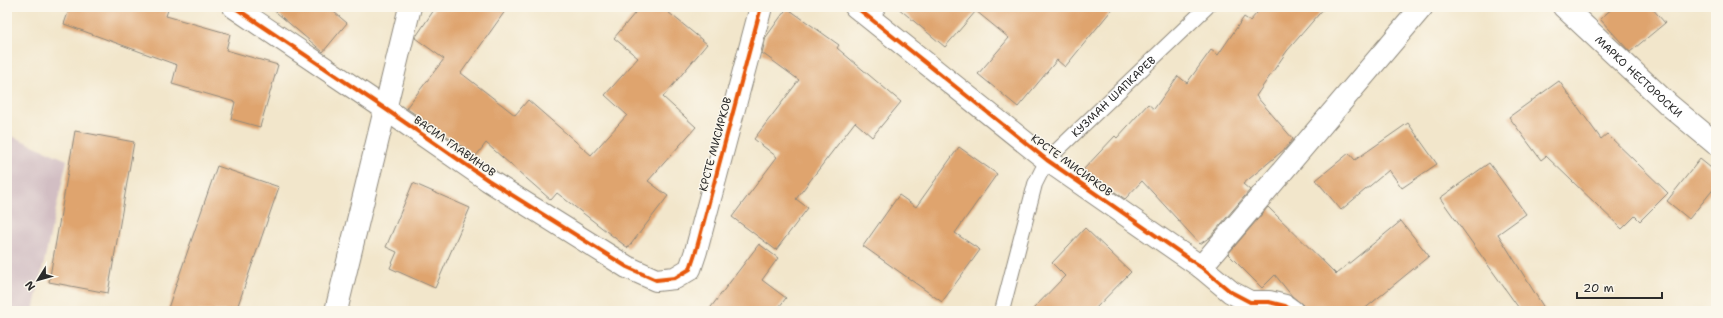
<svg xmlns="http://www.w3.org/2000/svg" width="1723" height="318" font-family="'Shantell Sans',sans-serif">
<rect width="100%" height="100%" fill="#fbf7ec"/>
<filter id="ink" filterUnits="userSpaceOnUse"><feTurbulence type="fractalNoise" baseFrequency=".025" numOctaves="2"/><feDisplacementMap in="SourceGraphic" scale="8" xChannelSelector="R" yChannelSelector="G"/><feConvolveMatrix kernelMatrix="1 2 1 2 8 2 1 2 1" color-interpolation-filters="sRGB"/></filter>
<filter id="wash" filterUnits="userSpaceOnUse"><feTurbulence type="fractalNoise" baseFrequency=".012" numOctaves="4" result="noise"/><feDisplacementMap in="SourceGraphic" scale="16" xChannelSelector="R" yChannelSelector="G"/><feGaussianBlur stdDeviation="0.9" result="paint"/><feColorMatrix in="noise" values="0 0 0 0 0 0 0 0 0 0 0 0 0 0 0 0 0 1.4 0 .05"/><feComposite in="paint" operator="in"/></filter>
<g filter="url(#wash)">
<rect width="100%" height="100%" fill="#f2e6cb"/>
<polygon fill="#d2bec3" points="7,134 67,160 33,311 7,311"/>
<g id="blocks">
<g fill="#dfa46e">
<polygon points="70,7 169,7 166,16 230,34 226,50 278,65 260,127 231,119 235,102 172,84 177,65 64,24"/>
<polygon points="270,7 328,7 347,23 323,52"/>
<polygon points="436,7 508,7 461,73 515,115 528,100 591,155 627,115 605,95 638,58 614,38 640,7 662,7 707,44 663,97 696,127 648,181 668,196 628,248 557,193 551,200 486,143 476,156 406,108 444,59 415,38"/>
<polygon points="897,7 1114,7 1065,67 1057,60 1018,107 978,74 1009,38 976,11 945,47"/>
<polygon points="1262,7 1325,7 1287,51 1256,96 1293,139 1286,148 1243,184 1250,190 1210,237 1200,244 1142,181 1125,199 1083,170 1115,136 1117,138 1148,104 1154,109 1178,76 1187,83 1211,50 1218,55 1244,17 1250,21"/>
<polygon points="1614,7 1651,7 1665,23 1630,52 1600,19"/>
<polygon points="787,8 839,45 837,48 901,102 872,137 855,122 796,199 808,208 776,250 732,217 777,157 754,139 799,80 762,53 766,37"/>
<polygon points="1559,81 1601,139 1607,134 1668,193 1640,221 1635,216 1622,229 1546,156 1541,160 1509,117"/>
<polygon points="1408,123 1437,164 1402,188 1389,170 1341,210 1316,180 1349,153 1355,160"/>
<polygon points="75,131 134,142 108,293 49,282"/>
<polygon points="959,147 997,174 955,233 980,250 942,302 863,246 899,195 916,207"/>
<polygon points="1700,159 1716,172 1716,186 1689,219 1667,201"/>
<polygon points="1489,163 1526,214 1498,234 1546,311 1521,311 1440,198"/>
<polygon points="217,166 279,187 236,311 167,311"/>
<polygon points="413,183 470,208 435,288 390,268 397,252 386,247"/>
<polygon points="1268,207 1336,274 1401,221 1429,256 1362,311 1304,311 1303,305 1292,296 1275,275 1262,288 1228,254"/>
<polygon points="1085,228 1131,272 1093,311 1031,311 1065,276 1052,263"/>
<polygon points="759,244 778,258 762,280 786,298 776,311 708,311"/>
</g>
</g>
</g>
<g filter="url(#ink)">
<use href="#blocks" fill-opacity="0" stroke="#8e887b" stroke-width="1"/>
<g fill="none" stroke-linecap="round" stroke-linejoin="round">
<g stroke="#8e887b" stroke-width="16">
<g id="lane">
<polyline points="870,18 879,7"/>
<path id="s1" d="M1002,311L1035,184L1047,160L1207,7"/>
</g>
</g>
<g stroke="#8e887b" stroke-width="24">
<g id="street">
<polyline points="234,7 384,108 488,180 627,267 656,280 675,278 690,269 696,251 761,7"/>
<polyline points="856,7 1047,160 1201,267 1231,292 1250,302 1269,302 1285,306 1292,311"/>
<path id="s2" d="M1564,7L1669,105L1716,144"/>
<polyline points="1201,267 1422,7"/>
<polyline points="336,311 410,7"/>
</g>
</g>
<use href="#lane" stroke="#fff" stroke-width="14"/>
<use href="#street" stroke="#fff" stroke-width="22"/>
<g stroke="#fbf7ec" stroke-width="6">
<g id="cycleway">
<polyline points="234,7 384,108 488,180 627,267 656,280 675,278 690,269 696,251 761,7"/>
<polyline points="856,7 1047,160 1201,267 1231,292 1250,302 1269,302 1285,306 1292,311"/>
</g>
</g>
<use href="#cycleway" stroke="#e8590c" stroke-width="4"/>
</g>
</g>
<g text-anchor="middle" stroke-width="3" stroke-linejoin="round" paint-order="stroke">
<g font-size="11" fill="#2b2b2b" stroke="#fbf7ec">
<text dy="4" stroke="none"><textPath href="#s2" startOffset="102">МАРКО НЕСТОРОСКИ</textPath></text>
<text dy="4" stroke="none"><textPath href="#s1" startOffset="250">КУЗМАН ШАПКАРЕВ</textPath></text>
<text transform="translate(715 144) rotate(-75)" y="4">КРСТЕ МИСИРКОВ</text>
<text transform="translate(455 146) rotate(35)" y="4">ВАСИЛ ГЛАВИНОВ</text>
<text transform="translate(1072 165) rotate(36)" y="4">КРСТЕ МИСИРКОВ</text>
</g>
</g>
<rect width="1723" height="318" fill="none" stroke="#fbf7ec" stroke-width="24"/>
<g transform="translate(38 280) rotate(233)" stroke="#fbf7ec" stroke-width="3" paint-order="stroke">
<path d="M0-3L7 15L0 10L-7 15Z" fill="#2b2b2b"/>
<text y="-6" font-size="11" font-weight="bold" text-anchor="middle" fill="#2b2b2b">N</text>
</g>
<path d="M1577 292v6h85v-6" fill="none" stroke="#2b2b2b" stroke-width="2"/>
<text x="1583" y="292" font-size="12" fill="#2b2b2b" stroke="#fbf7ec" stroke-width="3" paint-order="stroke">20 m</text>
</svg>
